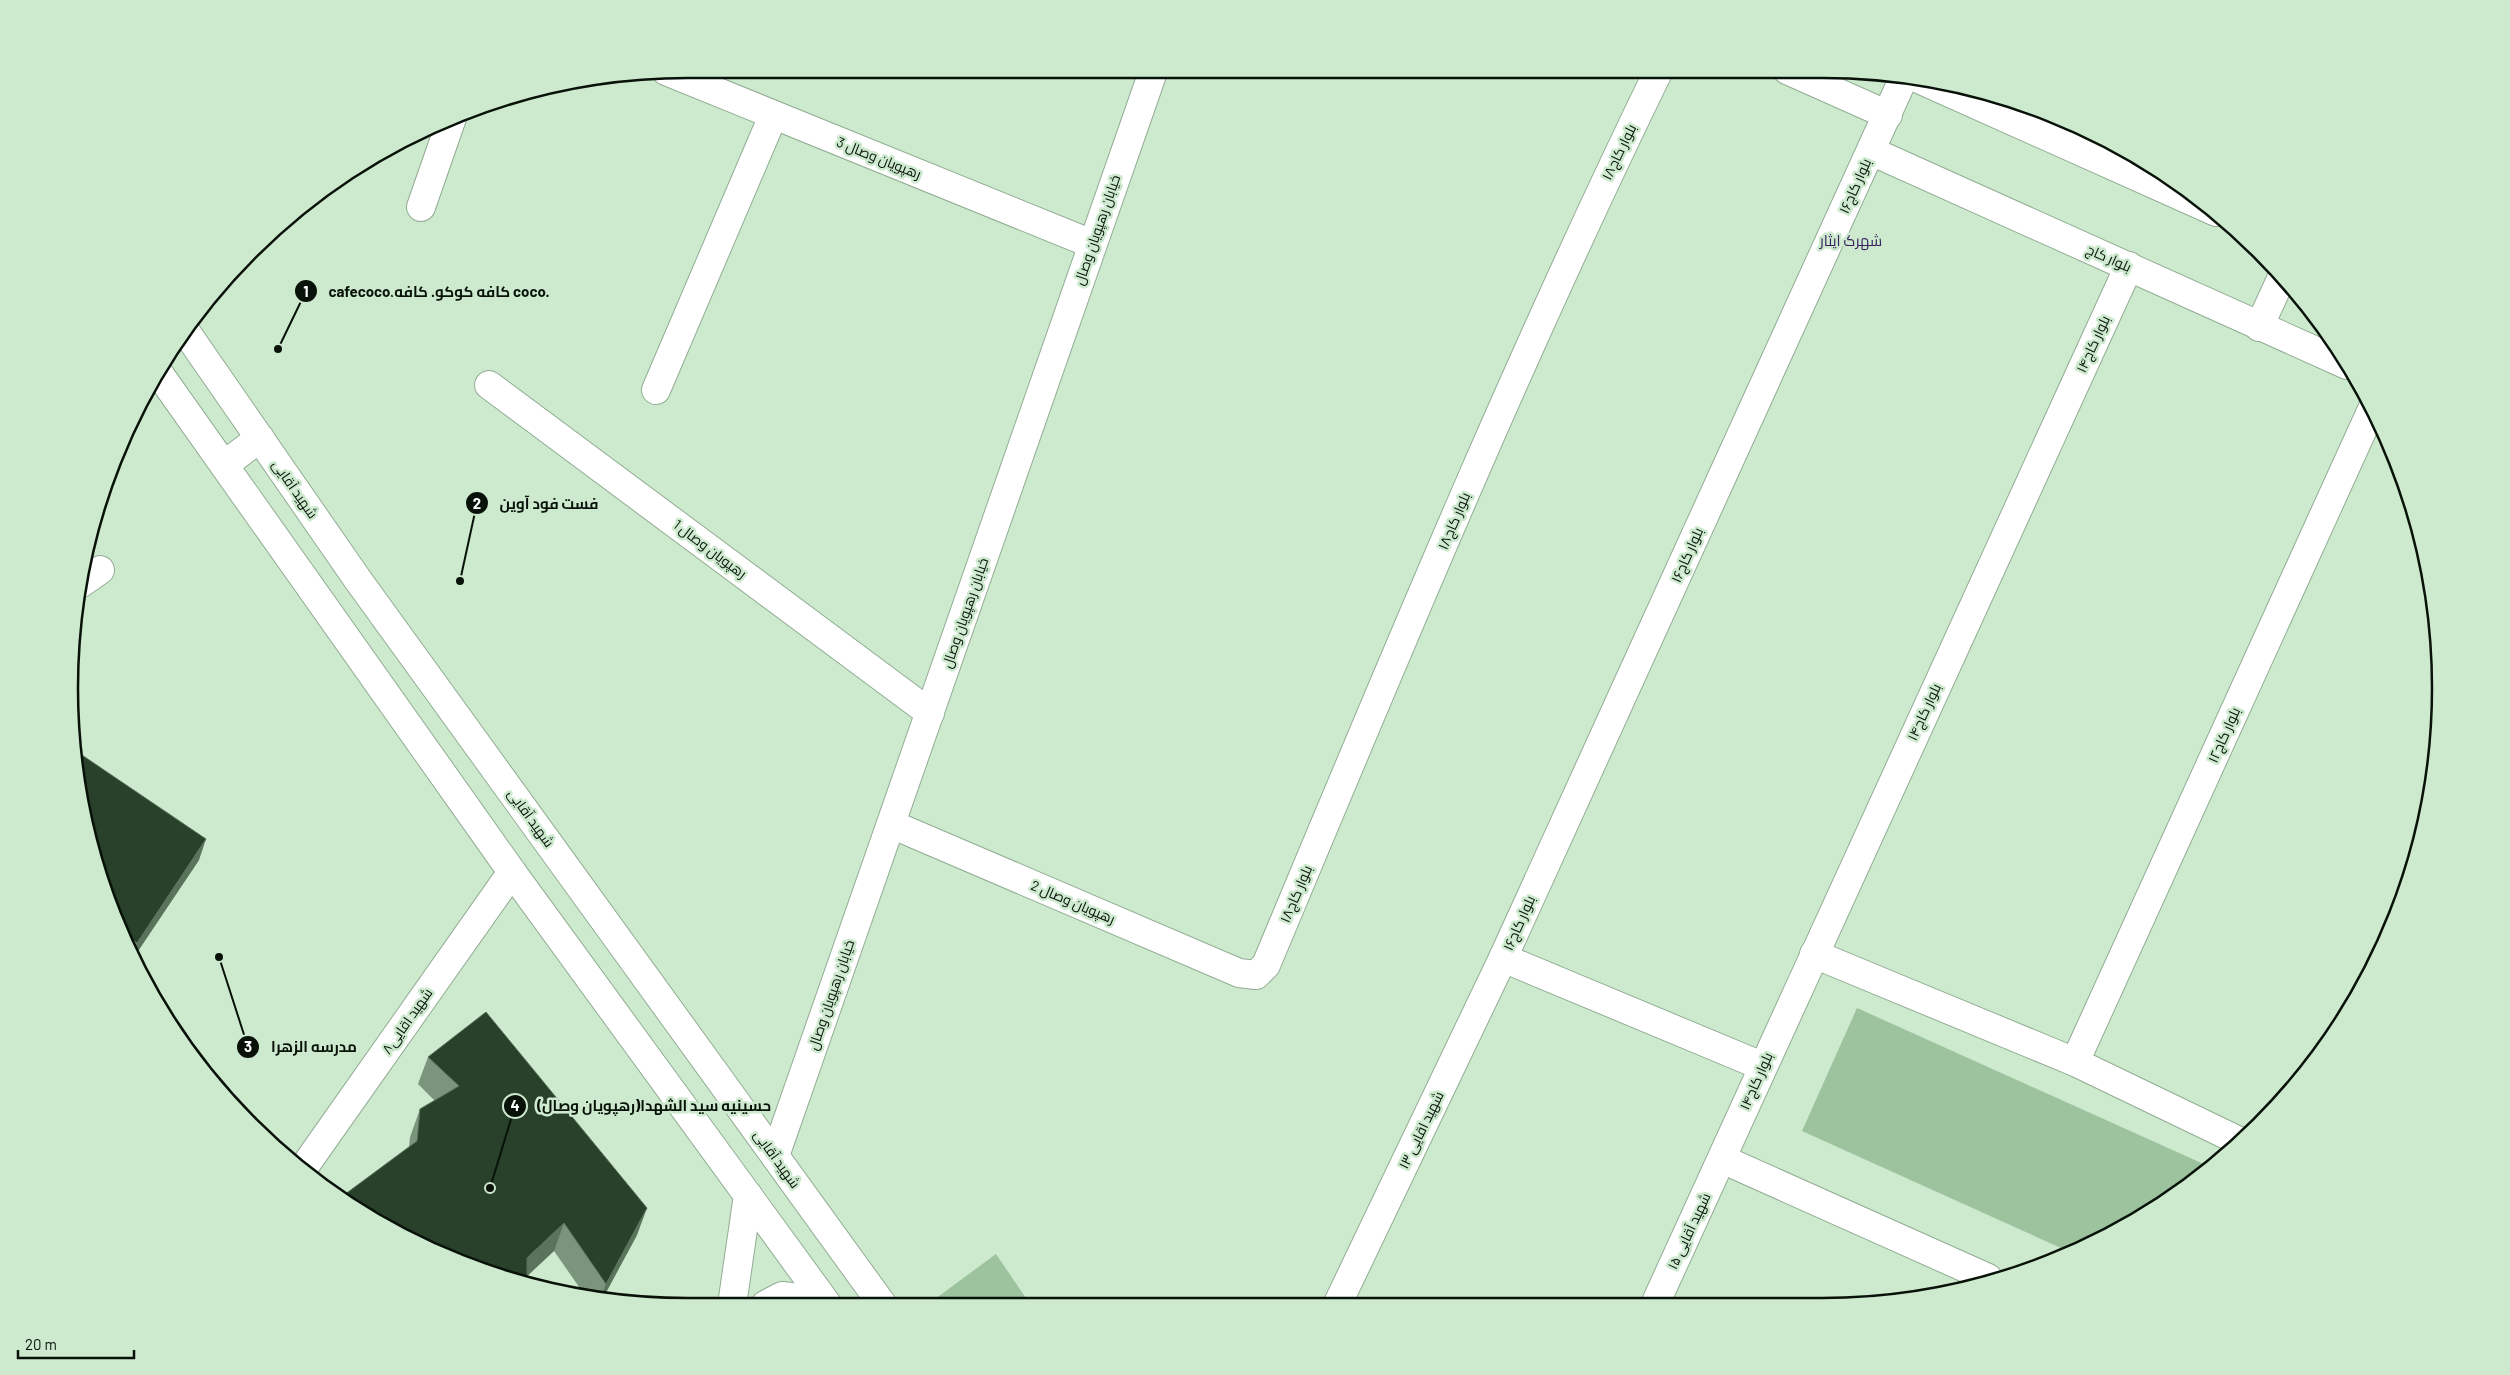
<svg xmlns="http://www.w3.org/2000/svg" width="2510" height="1375" font-family="Barlow,Cairo,sans-serif">
<rect width="100%" height="100%" fill="#cde9ce"/>
<g fill="#9cc29e">
<polygon points="1857,1008 2208,1166 2166,1202 2072,1253 1802,1131"/>
<polygon points="996,1254 1030,1304 939,1304 935,1299"/>
</g>
<g fill="none" stroke-linecap="round" stroke-linejoin="round">
<g stroke="#92ad94" stroke-width="30">
<g id="minor">
<polyline points="666,71 1092,244"/>
<polyline points="421,207 452,118"/>
<polyline points="489,385 930,713"/>
<polyline points="656,390 773,116"/>
<polyline points="80,584 100,570"/>
<path d="M891,824L1239,973L1256,975L1266,965C1392,664 1516,363 1659,70"/>
<polyline points="1814,954 2075,1062 2237,1140"/>
<polyline points="1503,958 1762,1066"/>
<polyline points="2075,1062 2373,407"/>
<polyline points="1722,1159 1988,1278"/>
<polyline points="302,1170 512,872"/>
<polyline points="1656,1302 2129,266"/>
<polyline points="1338,1303 1503,958 1904,77"/>
</g>
</g>
<g stroke="#92ad94" stroke-width="30">
<g id="tertiary">
<polyline points="1787,70 1888,115"/>
<polyline points="1921,80 2216,212"/>
<polyline points="1871,151 2347,365"/>
<polyline points="2259,327 2282,277"/>
<polyline points="775,1156 1154,69"/>
<polyline points="732,1305 748,1195"/>
<polyline points="765,1305 782,1296 824,1301"/>
</g>
</g>
<g stroke="#92ad94" stroke-width="30">
<g id="secondary">
<polyline points="184,329 358,580 882,1304"/>
<polyline points="158,372 512,872 827,1304"/>
<polyline points="224,465 260,438"/>
</g>
</g>
<use href="#minor" stroke="#fff" stroke-width="28"/>
<use href="#tertiary" stroke="#fff" stroke-width="28"/>
<use href="#secondary" stroke="#fff" stroke-width="28"/>
</g>
<g fill="#7b947c">
<polygon points="199,860 134,957 116,925"/>
<polygon points="428,1057 637,1235 603,1298 584,1294 554,1251 378,1223 343,1200 344,1195 409,1147 410,1137 420,1109 435,1101 418,1084"/>
</g>
<g fill="#5a735b">
<polygon points="206,839 199,860 134,957 132,955 137,943"/>
<polygon points="647,1208 637,1235 603,1298 601,1297 606,1284"/>
<polygon points="564,1223 554,1251 521,1282 527,1258"/>
</g>
<g fill="#29402a" stroke="#5a735b">
<polygon points="73,749 206,839 137,943 119,930 116,925 90,847"/>
<polygon points="486,1012 647,1208 606,1284 564,1223 527,1258 527,1285 378,1223 351,1205 344,1195 417,1141 420,1109 459,1086 428,1057"/>
</g>
<g text-anchor="middle" stroke-width="5" stroke-linejoin="round" paint-order="stroke">
<g font-size="14" fill="#081209" stroke="#cde9ce">
<text transform="translate(1619 152) rotate(-64)" y="5">بلوار کاج۱۸</text>
<text transform="translate(879 158) rotate(22)" y="5">3 رهپویان وصال</text>
<text transform="translate(1855 186) rotate(-66)" y="5">بلوار کاج۱۶</text>
<text transform="translate(1097 230) rotate(-71)" y="5">خیابان رهپویان وصال</text>
<text transform="translate(2109 258) rotate(24)" y="5">بلوار کاج</text>
<text transform="translate(2093 344) rotate(-65)" y="5">بلوار کاج۱۴</text>
<text transform="translate(295 489) rotate(55)" y="5">شهید آقایی</text>
<text transform="translate(1454 521) rotate(-67)" y="5">بلوار کاج۱۸</text>
<text transform="translate(710 549) rotate(37)" y="5">1 رهپویان وصال</text>
<text transform="translate(1687 555) rotate(-66)" y="5">بلوار کاج۱۶</text>
<text transform="translate(965 613) rotate(-71)" y="5">خیابان رهپویان وصال</text>
<text transform="translate(1924 712) rotate(-65)" y="5">بلوار کاج۱۴</text>
<text transform="translate(2224 735) rotate(-66)" y="5">بلوار کاج۱۲</text>
<text transform="translate(531 818) rotate(54)" y="5">شهید آقایی</text>
<text transform="translate(1296 894) rotate(-67)" y="5">بلوار کاج۱۸</text>
<text transform="translate(1073 902) rotate(23)" y="5">2 رهپویان وصال</text>
<text transform="translate(1519 923) rotate(-66)" y="5">بلوار کاج۱۶</text>
<text transform="translate(831 995) rotate(-71)" y="5">خیابان رهپویان وصال</text>
<text transform="translate(407 1021) rotate(-55)" y="5">شهید اقایی۸</text>
<text transform="translate(1756 1081) rotate(-66)" y="5">بلوار کاج۱۴</text>
<text transform="translate(1421 1130) rotate(-64)" y="5">شهید اقایی ۱۳</text>
<text transform="translate(777 1159) rotate(54)" y="5">شهید آقایی</text>
<text transform="translate(1689 1231) rotate(-65)" y="5">شهید آقایی ۱۵</text>
</g>
<g font-size="15" fill="#37225d" stroke="#cde9ce">
<text x="1851" y="246">شهرک ایثار</text>
</g>
</g>
<path d="M0 0H2510V1375H0ZM688 78H1822A610 610 0 0 1 2432 688V688A610 610 0 0 1 1822 1298H688A610 610 0 0 1 78 688V688A610 610 0 0 1 688 78Z" fill="#cde9ce" fill-rule="evenodd"/>
<path fill="none" stroke="#081209" stroke-width="2.5" d="M688 78H1822A610 610 0 0 1 2432 688V688A610 610 0 0 1 1822 1298H688A610 610 0 0 1 78 688V688A610 610 0 0 1 688 78Z"/>
<path fill="none" stroke="#081209" stroke-width="2" d="M278 349L306 291M460 581L477 503M219 957L248 1047M490 1188L515 1106"/>
<g fill="#081209" stroke="#cde9ce" stroke-width="2">
<circle cx="278" cy="349" r="5"/>
<circle cx="460" cy="581" r="5"/>
<circle cx="219" cy="957" r="5"/>
<circle cx="490" cy="1188" r="5"/>
<circle cx="306" cy="291" r="12"/>
<circle cx="477" cy="503" r="12"/>
<circle cx="248" cy="1047" r="12"/>
<circle cx="515" cy="1106" r="12"/>
</g>
<g font-size="15" text-anchor="middle" font-weight="bold" fill="#fff">
<text x="306" y="297">1</text>
<text x="477" y="509">2</text>
<text x="248" y="1052">3</text>
<text x="515" y="1111">4</text>
</g>
<g font-size="15" text-anchor="middle" font-weight="bold" fill="#081209" stroke="#cde9ce" stroke-width="5" stroke-linejoin="round" paint-order="stroke">
<text x="439" y="297">cafecoco.کافه کوکو. کافه coco.</text>
<text x="549" y="509">فست فود آوین</text>
<text x="314" y="1052">مدرسه الزهرا</text>
<text x="654" y="1111">حسینیه سید الشهدا(رهپویان وصال)</text>
</g>
<path d="M18 1350v8h116v-8" fill="none" stroke="#081209" stroke-width="2.5"/>
<text x="25" y="1350" font-size="15" fill="#081209" stroke="#cde9ce" stroke-width="4" paint-order="stroke">20 m</text>
</svg>
